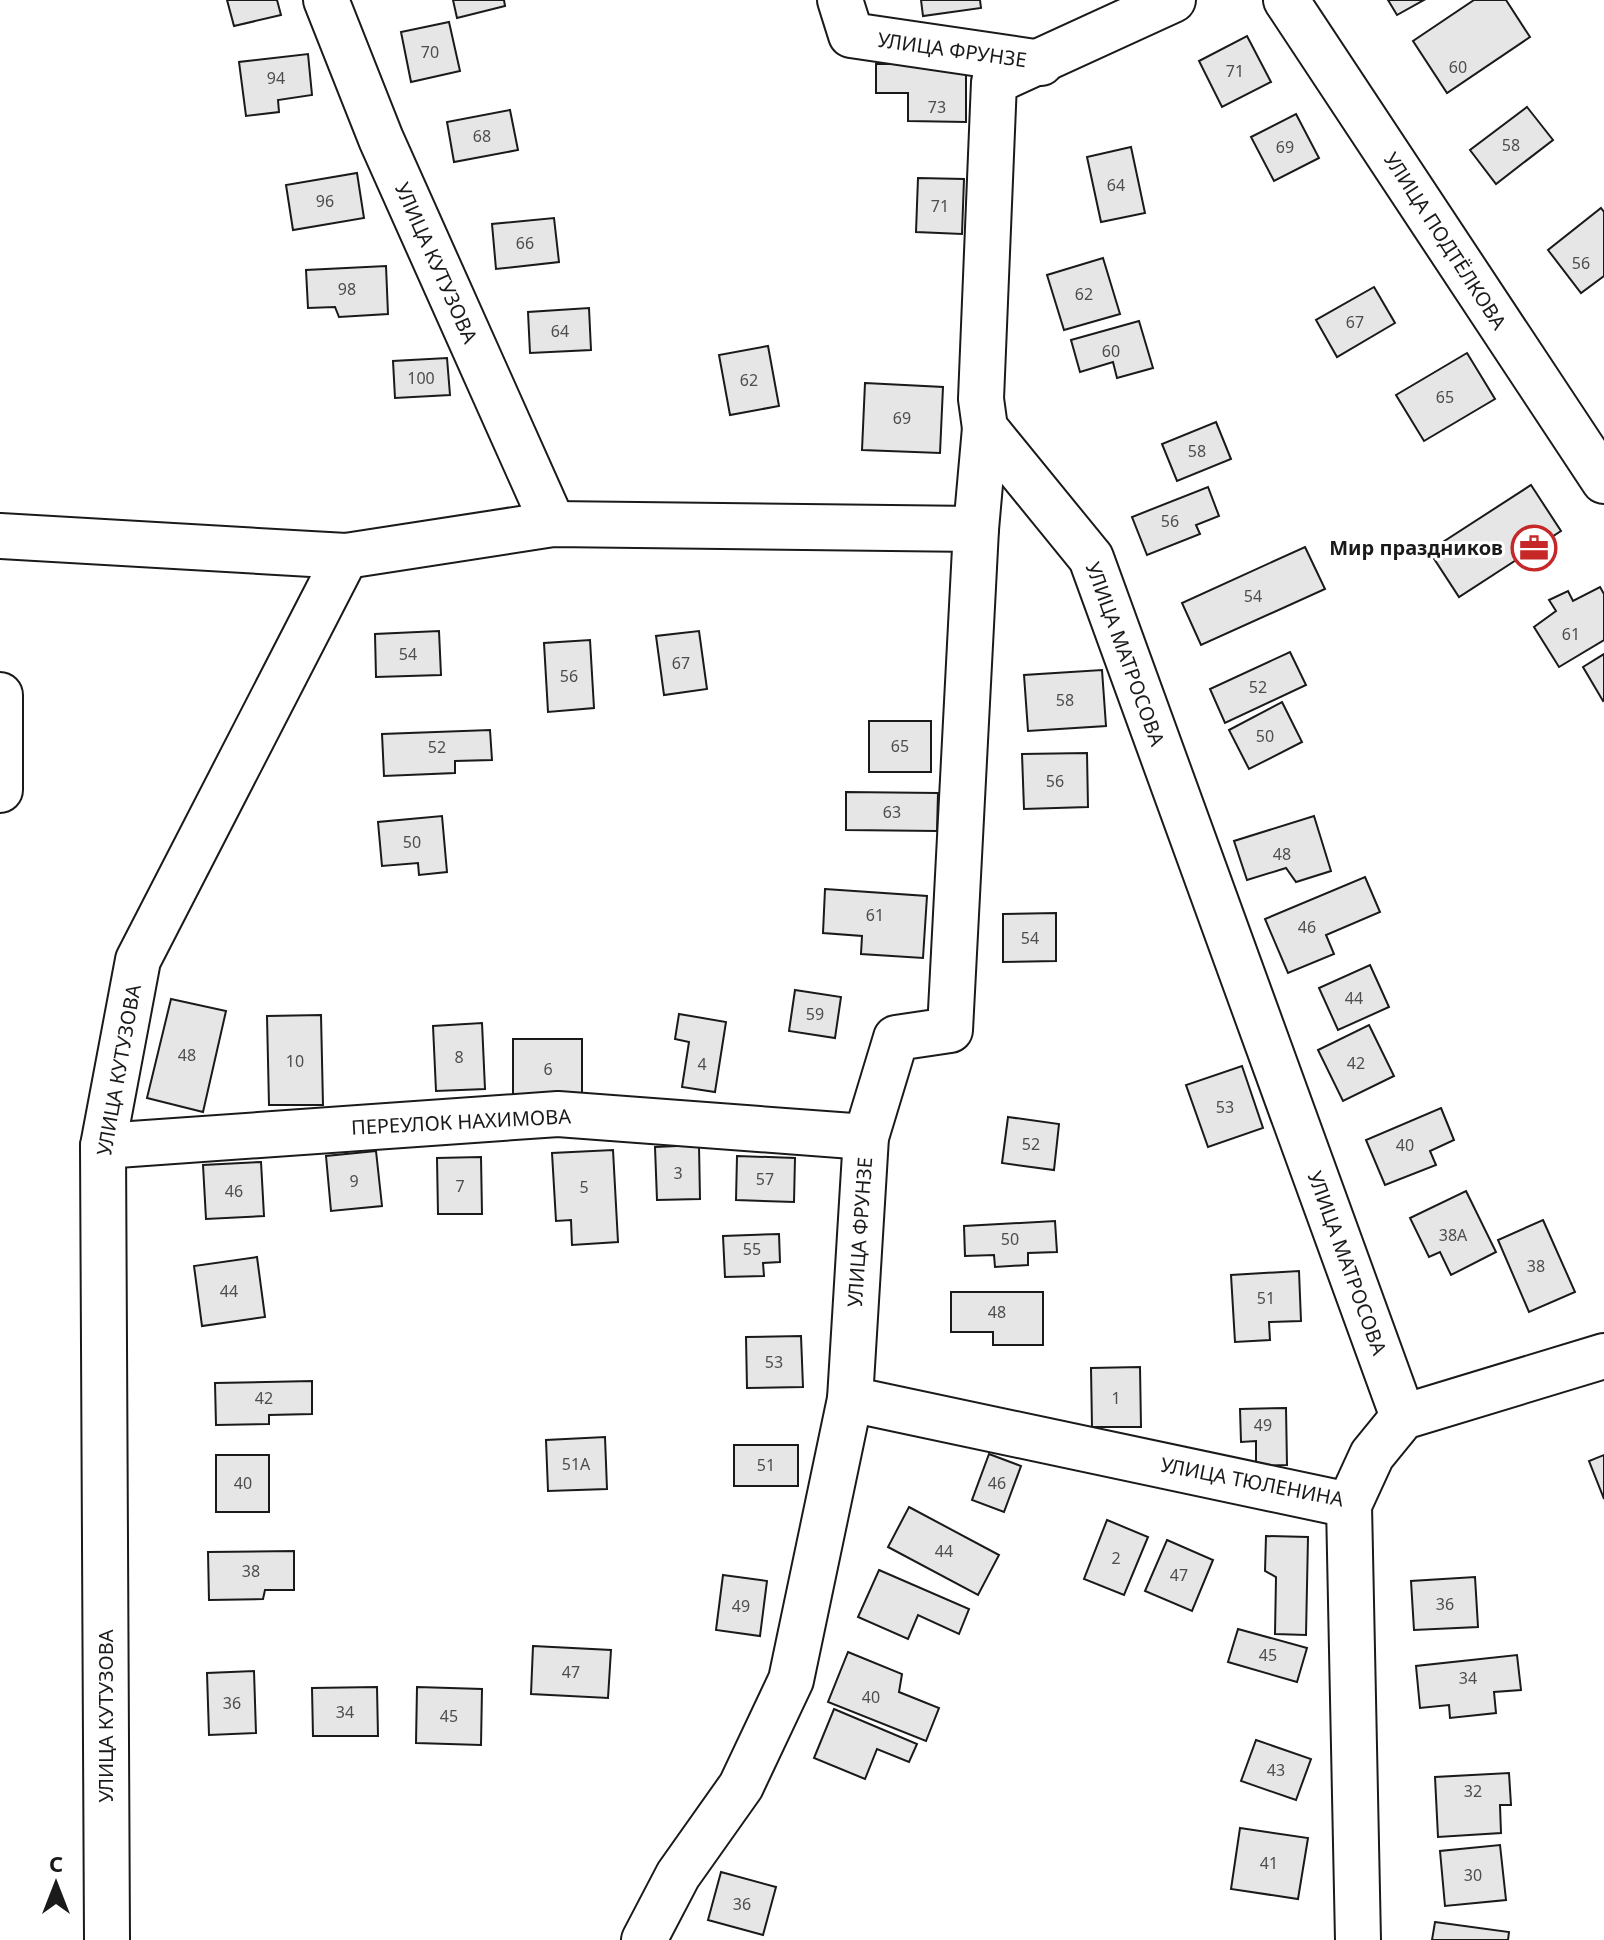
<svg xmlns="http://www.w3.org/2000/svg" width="1604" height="1940" font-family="'Noto Sans',sans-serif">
<rect width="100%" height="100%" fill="#fff"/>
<g fill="#e6e6e6" stroke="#1a1a1a" stroke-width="2">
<polygon points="227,0 277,0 281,15 234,26"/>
<polygon points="453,0 504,0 505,6 457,18"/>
<polygon points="921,0 980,0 981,8 923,16"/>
<polygon points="1388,0 1424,0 1397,15"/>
<polygon points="1474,0 1506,0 1530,37 1447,93 1413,41"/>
<polygon points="449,22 460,71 411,82 401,32"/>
<polygon points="1247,36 1271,82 1222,107 1199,61"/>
<polygon points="308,54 312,95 278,100 279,112 246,116 239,62"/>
<polygon points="876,64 966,64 966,122 908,121 908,93 876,93"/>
<polygon points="1527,107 1553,140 1496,184 1470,150"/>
<polygon points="510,110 518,150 454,162 447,122"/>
<polygon points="1296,114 1319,158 1274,181 1251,137"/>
<polygon points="1131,147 1145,213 1101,222 1087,157"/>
<polygon points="357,173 364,218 293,230 286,185"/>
<polygon points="918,178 964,179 962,234 916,232"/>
<polygon points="1601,208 1604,212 1604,276 1581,293 1548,250"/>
<polygon points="554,218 559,262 496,269 492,224"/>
<polygon points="1103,258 1120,314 1064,330 1047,275"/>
<polygon points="386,266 388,314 339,317 335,307 308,308 306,270"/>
<polygon points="1374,287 1395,323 1337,357 1316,320"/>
<polygon points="589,308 591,350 530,353 528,312"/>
<polygon points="1139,321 1153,368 1117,378 1113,362 1080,372 1071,340"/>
<polygon points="768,346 779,406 730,415 719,355"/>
<polygon points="1467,353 1495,399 1424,441 1396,395"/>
<polygon points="447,358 450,395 395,398 393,361"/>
<polygon points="865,383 943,387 940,453 862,450"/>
<polygon points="1216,422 1231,459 1177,481 1162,444"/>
<polygon points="1531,485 1561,531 1459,597 1429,551"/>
<polygon points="1208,487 1219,516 1196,525 1200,534 1147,555 1132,517"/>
<polygon points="1305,547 1325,589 1201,645 1182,603"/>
<polygon points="1600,587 1604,594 1604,640 1559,667 1534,627 1556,611 1549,600 1568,591 1573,601"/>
<polygon points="439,631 441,675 376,677 375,634"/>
<polygon points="699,631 707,689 664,695 656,636"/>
<polygon points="590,640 594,708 548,712 544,643"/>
<polygon points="1290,652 1306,685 1225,723 1210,689"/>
<polygon points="1604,654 1604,700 1603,701 1583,667"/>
<polygon points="1102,670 1106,726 1028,731 1024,675"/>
<polygon points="1282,702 1302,742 1249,769 1229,730"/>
<rect x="869" y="721" width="62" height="51"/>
<polygon points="490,730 492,760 455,761 455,773 384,776 382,734"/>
<polygon points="1087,753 1088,807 1024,809 1022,754"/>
<polygon points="846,792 938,793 937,831 846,830"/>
<polygon points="442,816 447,872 419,875 418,863 382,866 378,822"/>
<polygon points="1314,816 1331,871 1296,882 1286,868 1247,880 1234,841"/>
<polygon points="1365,877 1380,912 1326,935 1334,954 1288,973 1265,919"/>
<polygon points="825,889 927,896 923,958 861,954 862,936 823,933"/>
<polygon points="1056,913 1056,961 1003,962 1003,914"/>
<polygon points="1370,965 1389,1007 1338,1030 1319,988"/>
<polygon points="795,990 841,997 835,1038 789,1031"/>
<polygon points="171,999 226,1011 203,1112 147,1098"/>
<polygon points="679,1014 726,1022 715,1092 682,1087 689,1042 675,1039"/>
<polygon points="321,1015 323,1105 269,1105 267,1016"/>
<polygon points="482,1023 485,1089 436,1091 433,1026"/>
<polygon points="1369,1025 1394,1076 1343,1101 1318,1050"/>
<rect x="513" y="1039" width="69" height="60"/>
<polygon points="1242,1066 1263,1128 1208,1147 1186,1085"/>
<polygon points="1441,1108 1454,1140 1430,1151 1436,1165 1385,1185 1366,1140"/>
<polygon points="1008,1117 1059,1124 1054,1170 1002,1163"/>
<polygon points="699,1145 700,1199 657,1200 655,1147"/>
<polygon points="613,1150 618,1242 572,1245 571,1220 556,1221 552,1153"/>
<polygon points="376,1151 382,1206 331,1211 326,1156"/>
<polygon points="737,1156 795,1158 794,1202 736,1200"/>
<polygon points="481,1157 482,1214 438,1214 437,1158"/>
<polygon points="261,1162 264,1216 206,1219 203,1165"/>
<polygon points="1466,1191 1496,1252 1451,1275 1440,1252 1429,1257 1410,1218"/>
<polygon points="1543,1220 1575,1292 1529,1312 1498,1240"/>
<polygon points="1055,1221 1057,1252 1028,1253 1028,1265 995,1267 994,1255 965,1256 964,1226"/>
<polygon points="779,1234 780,1262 763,1263 764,1276 725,1277 723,1236"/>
<polygon points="257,1257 265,1317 202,1326 194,1266"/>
<polygon points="1299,1271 1301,1321 1269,1322 1270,1340 1235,1342 1231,1275"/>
<polygon points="951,1292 1043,1292 1043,1345 993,1345 993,1332 951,1332"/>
<polygon points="801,1336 803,1387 747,1388 746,1337"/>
<polygon points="1140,1367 1141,1427 1092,1427 1091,1368"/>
<polygon points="312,1381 312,1414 269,1415 269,1424 216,1425 215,1383"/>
<polygon points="1286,1408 1287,1465 1256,1466 1256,1441 1241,1442 1240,1409"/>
<polygon points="605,1437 607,1489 548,1491 546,1440"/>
<rect x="734" y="1445" width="64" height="41"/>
<polygon points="989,1454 1021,1466 1004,1512 972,1500"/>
<rect x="216" y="1455" width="53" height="57"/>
<polygon points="1604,1455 1604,1499 1589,1461"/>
<polygon points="909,1507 999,1555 978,1595 888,1547"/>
<polygon points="1107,1520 1148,1537 1124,1595 1084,1579"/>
<polygon points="1266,1536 1308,1537 1306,1635 1275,1634 1276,1577 1265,1571"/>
<polygon points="1167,1540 1213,1560 1192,1611 1145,1591"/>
<polygon points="294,1551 294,1590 265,1590 263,1599 209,1600 208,1552"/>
<polygon points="879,1570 969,1609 959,1634 918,1615 908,1639 858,1617"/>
<polygon points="723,1575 767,1581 760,1636 716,1630"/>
<polygon points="1475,1577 1478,1627 1414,1630 1411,1581"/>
<polygon points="1238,1629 1307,1648 1297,1682 1228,1662"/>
<polygon points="533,1646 611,1650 608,1698 531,1694"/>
<polygon points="848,1652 902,1674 899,1692 939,1708 926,1741 828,1702"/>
<polygon points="1517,1655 1521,1690 1494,1692 1496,1713 1450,1718 1449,1705 1420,1708 1416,1666"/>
<polygon points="254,1671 256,1733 209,1735 207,1673"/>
<polygon points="377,1687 378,1736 313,1736 312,1688"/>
<polygon points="417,1687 482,1689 481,1745 416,1743"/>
<polygon points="834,1709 917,1744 909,1762 877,1749 865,1779 814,1758"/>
<polygon points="1256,1740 1311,1759 1296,1800 1241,1781"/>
<polygon points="1509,1773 1511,1805 1500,1805 1501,1833 1438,1837 1435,1777"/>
<polygon points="1240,1828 1308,1838 1298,1899 1231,1889"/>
<polygon points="1500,1845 1506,1900 1445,1906 1440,1851"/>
<polygon points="721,1872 776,1887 763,1935 708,1920"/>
<polygon points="1435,1922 1509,1932 1508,1940 1432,1940"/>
</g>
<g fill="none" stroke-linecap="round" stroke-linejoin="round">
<g stroke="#1a1a1a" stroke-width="48">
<g id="minor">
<polyline points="326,0 381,139 553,524"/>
<polyline points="840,0 851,35 1041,63"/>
<polyline points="1173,0 994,82 981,399 985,428 1091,558 1403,1417"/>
<polyline points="0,536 346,556 553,524 976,529 985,428"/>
<polyline points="0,695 0,790"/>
<polyline points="103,1146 558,1114 866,1137"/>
<polyline points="850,1399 1349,1505"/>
<polyline points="107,1940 103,1146 138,960 346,556"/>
<polyline points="644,1940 678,1875 741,1786 791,1680 850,1399 866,1137 896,1038 950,1030 976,529"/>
<polyline points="1358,1940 1349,1505 1372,1455 1403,1417 1604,1356"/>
</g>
</g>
<g stroke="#1a1a1a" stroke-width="48">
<polyline id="major" points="1286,0 1604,481"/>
</g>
<use href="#minor" stroke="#fff" stroke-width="44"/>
<use href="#major" stroke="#fff" stroke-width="44"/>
</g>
<defs>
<g id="office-ring" transform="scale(2.3)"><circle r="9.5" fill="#fff" stroke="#c62828" stroke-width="1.5"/><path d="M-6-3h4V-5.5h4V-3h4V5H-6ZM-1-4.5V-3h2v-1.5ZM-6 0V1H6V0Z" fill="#c62828"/></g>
</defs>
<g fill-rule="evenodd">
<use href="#office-ring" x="1534" y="548"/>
</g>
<g text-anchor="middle" stroke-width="6" stroke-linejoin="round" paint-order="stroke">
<g font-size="16" fill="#4d4d4d">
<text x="430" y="58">70</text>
<text x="1458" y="73">60</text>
<text x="1235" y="77">71</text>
<text x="276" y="84">94</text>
<text x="937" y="113">73</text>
<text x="482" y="142">68</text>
<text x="1511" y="151">58</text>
<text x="1285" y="153">69</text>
<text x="1116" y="191">64</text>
<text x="325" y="207">96</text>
<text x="940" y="212">71</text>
<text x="525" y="249">66</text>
<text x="1581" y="269">56</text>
<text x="347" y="295">98</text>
<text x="1084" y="300">62</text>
<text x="1355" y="328">67</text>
<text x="560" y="337">64</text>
<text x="1111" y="357">60</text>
<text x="421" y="384">100</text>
<text x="749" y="386">62</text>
<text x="1445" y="403">65</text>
<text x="902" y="424">69</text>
<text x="1197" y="457">58</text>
<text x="1170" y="527">56</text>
<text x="1253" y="602">54</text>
<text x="1571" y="640">61</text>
<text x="408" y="660">54</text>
<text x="681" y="669">67</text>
<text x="569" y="682">56</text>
<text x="1258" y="693">52</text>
<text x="1065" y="706">58</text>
<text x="1265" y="742">50</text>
<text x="900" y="752">65</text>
<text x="437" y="753">52</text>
<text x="1055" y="787">56</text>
<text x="892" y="818">63</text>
<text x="412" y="848">50</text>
<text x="1282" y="860">48</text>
<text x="875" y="921">61</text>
<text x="1307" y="933">46</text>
<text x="1030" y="944">54</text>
<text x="1354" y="1004">44</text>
<text x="815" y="1020">59</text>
<text x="187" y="1061">48</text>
<text x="459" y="1063">8</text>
<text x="295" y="1067">10</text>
<text x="1356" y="1069">42</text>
<text x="702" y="1070">4</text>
<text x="548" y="1075">6</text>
<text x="1225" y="1113">53</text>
<text x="1031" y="1150">52</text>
<text x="1405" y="1151">40</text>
<text x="678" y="1179">3</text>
<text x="765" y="1185">57</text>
<text x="354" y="1187">9</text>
<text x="460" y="1192">7</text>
<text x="584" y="1193">5</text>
<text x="234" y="1197">46</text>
<text x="1453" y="1241">38А</text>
<text x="1010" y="1245">50</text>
<text x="752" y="1255">55</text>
<text x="1536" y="1272">38</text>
<text x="229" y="1297">44</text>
<text x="1266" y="1304">51</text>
<text x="997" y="1318">48</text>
<text x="774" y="1368">53</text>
<text x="264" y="1404">42</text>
<text x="1116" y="1404">1</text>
<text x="1263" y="1431">49</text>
<text x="576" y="1470">51А</text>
<text x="766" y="1471">51</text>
<text x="243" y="1489">40</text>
<text x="997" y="1489">46</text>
<text x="944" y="1557">44</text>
<text x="1116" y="1564">2</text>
<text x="251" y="1577">38</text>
<text x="1179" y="1581">47</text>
<text x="1445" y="1610">36</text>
<text x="741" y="1612">49</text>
<text x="1268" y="1661">45</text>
<text x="571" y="1678">47</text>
<text x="1468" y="1684">34</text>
<text x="871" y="1703">40</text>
<text x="232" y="1709">36</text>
<text x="345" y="1718">34</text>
<text x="449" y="1722">45</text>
<text x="1276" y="1776">43</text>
<text x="1473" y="1797">32</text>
<text x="1269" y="1869">41</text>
<text x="1473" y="1881">30</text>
<text x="742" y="1910">36</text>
</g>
<g font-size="20" fill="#1a1a1a" stroke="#fff">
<text transform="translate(952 50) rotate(8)" y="7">УЛИЦА ФРУНЗЕ</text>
<text transform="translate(1445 241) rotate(57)" y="7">УЛИЦА ПОДТЁЛКОВА</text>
<text transform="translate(436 263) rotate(66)" y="7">УЛИЦА КУТУЗОВА</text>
<text transform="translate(1125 654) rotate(70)" y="7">УЛИЦА МАТРОСОВА</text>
<text transform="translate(119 1070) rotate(-80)" y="7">УЛИЦА КУТУЗОВА</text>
<text transform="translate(461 1122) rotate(-3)" y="7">ПЕРЕУЛОК НАХИМОВА</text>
<text transform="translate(860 1232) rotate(-86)" y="7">УЛИЦА ФРУНЗЕ</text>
<text transform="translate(1347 1263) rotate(70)" y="7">УЛИЦА МАТРОСОВА</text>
<text transform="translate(1252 1482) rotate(11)" y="7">УЛИЦА ТЮЛЕНИНА</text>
<text transform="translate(106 1716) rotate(-90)" y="7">УЛИЦА КУТУЗОВА</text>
</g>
<g font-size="20" font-weight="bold" fill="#1a1a1a" stroke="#fff" text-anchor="end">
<text x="1503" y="555">Мир праздников</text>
</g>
</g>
<g transform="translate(56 1884)" stroke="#ffffff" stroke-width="6" paint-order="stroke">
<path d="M0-6L14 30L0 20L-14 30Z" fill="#1a1a1a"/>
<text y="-12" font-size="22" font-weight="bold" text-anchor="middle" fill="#1a1a1a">С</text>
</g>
</svg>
